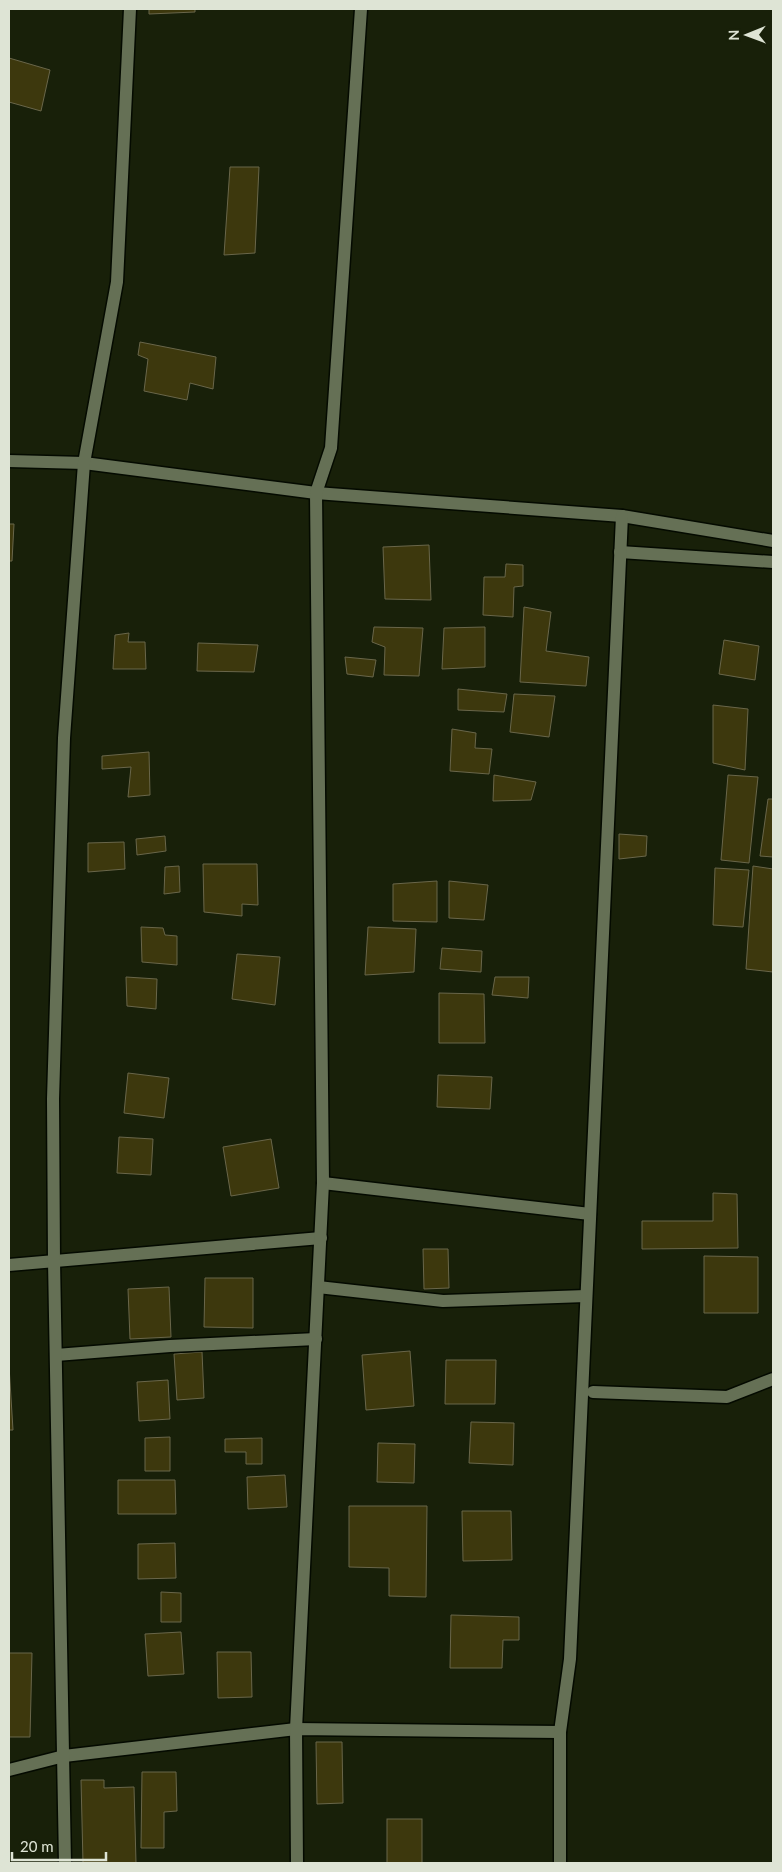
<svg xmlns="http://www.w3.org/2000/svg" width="782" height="1872" font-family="Lato,sans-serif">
<rect width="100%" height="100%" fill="#182009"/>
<g fill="#3d380d" stroke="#69664a">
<polygon points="149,9 195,9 195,12 149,14"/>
<polygon points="9,58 50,70 41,111 9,102"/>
<polygon points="230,167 259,167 255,253 224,255"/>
<polygon points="140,342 216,357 213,389 190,383 187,400 144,391 148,359 138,355"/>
<polygon points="9,524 14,524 12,561 9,561"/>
<polygon points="429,545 431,600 385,599 383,547"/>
<polygon points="506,564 523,565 523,586 514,587 513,617 483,615 484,577 505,577"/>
<polygon points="524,607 551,612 546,651 589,657 586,686 520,682"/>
<polygon points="374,627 423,628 419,676 384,675 385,647 372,642"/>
<polygon points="485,627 485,667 442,669 444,628"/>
<polygon points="129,633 128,642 145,642 146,669 113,669 115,635"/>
<polygon points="724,640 759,646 755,680 719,674"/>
<polygon points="198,643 258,645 254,672 197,671"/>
<polygon points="345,657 376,660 373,677 347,674"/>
<polygon points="458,689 507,694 504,712 458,710"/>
<polygon points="514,694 555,696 549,737 510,732"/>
<polygon points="713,705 748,709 745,770 713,763"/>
<polygon points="452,729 476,733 475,748 492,749 489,774 450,771"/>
<polygon points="149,752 150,795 128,797 131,767 102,769 102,756"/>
<polygon points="494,775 536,782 531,800 493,801"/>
<polygon points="728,775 758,777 749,863 721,860"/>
<polygon points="768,799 773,799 773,857 760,856"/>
<polygon points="619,834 647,836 646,856 619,859"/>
<polygon points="165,836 166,851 137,855 136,839"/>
<polygon points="124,842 125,869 88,872 88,843"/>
<polygon points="203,864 257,864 258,905 242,904 242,916 204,912"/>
<polygon points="179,866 180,892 164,894 165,867"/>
<polygon points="753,866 773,869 773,972 746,969"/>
<polygon points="715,868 749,870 743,927 713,925"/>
<polygon points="437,881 437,922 393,921 393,884"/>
<polygon points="449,881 488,885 484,920 449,918"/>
<polygon points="141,927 163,928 165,935 177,936 177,965 142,962"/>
<polygon points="368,927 416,929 414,972 365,975"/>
<polygon points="442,948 482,951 481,972 440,969"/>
<polygon points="237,954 280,957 275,1005 232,999"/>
<polygon points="126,977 157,979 156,1009 127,1006"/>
<polygon points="495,977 529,977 528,998 492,995"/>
<polygon points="439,993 484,994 485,1043 439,1043"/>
<polygon points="128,1073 169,1078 164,1118 124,1113"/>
<polygon points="438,1075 492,1077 490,1109 437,1107"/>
<polygon points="119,1137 153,1139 151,1175 117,1173"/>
<polygon points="271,1139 279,1188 231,1196 223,1147"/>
<polygon points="713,1193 737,1194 738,1248 642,1249 642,1221 713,1221"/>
<polygon points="423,1249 448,1249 449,1288 424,1289"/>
<polygon points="704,1256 758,1257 758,1313 704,1313"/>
<polygon points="205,1278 253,1278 253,1328 204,1327"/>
<polygon points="169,1287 171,1337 130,1339 128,1289"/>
<polygon points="410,1351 414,1406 366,1410 362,1355"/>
<polygon points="202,1352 204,1398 177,1400 174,1354"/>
<polygon points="446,1360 496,1360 495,1404 445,1404"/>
<polygon points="9,1366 13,1430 9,1430"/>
<polygon points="168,1380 170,1419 139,1421 137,1382"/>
<polygon points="471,1422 514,1423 513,1465 469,1463"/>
<polygon points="170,1437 170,1471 145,1471 145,1438"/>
<polygon points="262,1438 262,1464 246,1464 246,1452 225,1452 225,1439"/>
<polygon points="378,1443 415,1444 414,1483 377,1482"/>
<polygon points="285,1475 287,1507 248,1509 247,1477"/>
<polygon points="118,1480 175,1480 176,1514 118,1514"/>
<polygon points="349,1506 427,1506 426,1597 389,1596 389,1568 349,1567"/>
<polygon points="462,1511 511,1511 512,1560 463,1561"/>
<polygon points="175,1543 176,1578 138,1579 138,1544"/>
<polygon points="161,1592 181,1593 181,1622 161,1622"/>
<polygon points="451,1615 519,1617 519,1640 503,1640 502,1668 450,1668"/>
<polygon points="181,1632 184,1674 148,1676 145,1634"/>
<polygon points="217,1652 251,1652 252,1697 218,1698"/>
<polygon points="9,1653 32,1653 30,1737 9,1737"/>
<polygon points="316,1742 342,1742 343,1803 317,1804"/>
<polygon points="142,1772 176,1772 177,1811 164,1812 164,1848 141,1848"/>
<polygon points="81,1780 104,1780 104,1788 134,1787 136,1863 83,1863"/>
<rect x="387" y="1819" width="35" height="44"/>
</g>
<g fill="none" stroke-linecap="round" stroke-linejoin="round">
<g stroke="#040a00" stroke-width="15">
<g id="street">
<polyline points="9,461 84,463 316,493 622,516 773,541"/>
<polyline points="620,552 773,562"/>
<polyline points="323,1183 590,1214"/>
<polyline points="9,1265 321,1238"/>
<polyline points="318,1287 443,1301 586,1296"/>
<polyline points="56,1355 170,1346 316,1339"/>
<polyline points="593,1392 727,1397 773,1379"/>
<polyline points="9,1770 64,1756 296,1729 560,1732"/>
<polyline points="65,1863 54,1261 53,1099 64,738 84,463 117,282 130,9"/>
<polyline points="297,1863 296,1729 323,1183 316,493 331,448 361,9"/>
<polyline points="560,1863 560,1732 570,1659 622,516"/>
</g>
</g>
<use href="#street" stroke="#657055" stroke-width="12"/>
</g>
<rect width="782" height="1872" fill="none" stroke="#dee4d5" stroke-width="20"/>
<g transform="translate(747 35) rotate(269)" stroke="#182009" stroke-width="4" paint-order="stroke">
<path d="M0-4L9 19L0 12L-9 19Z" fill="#dee4d5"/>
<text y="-8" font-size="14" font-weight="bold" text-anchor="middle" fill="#dee4d5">N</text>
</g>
<path d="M12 1852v8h94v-8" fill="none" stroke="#dee4d5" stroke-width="2.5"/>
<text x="20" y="1852" font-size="15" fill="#dee4d5" stroke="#182009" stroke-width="4" paint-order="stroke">20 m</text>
</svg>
